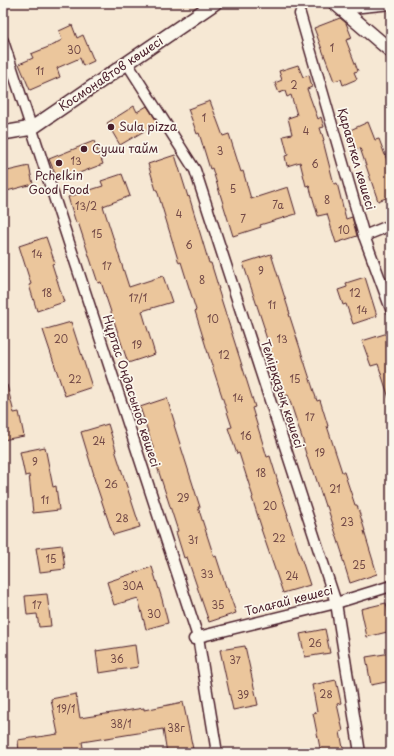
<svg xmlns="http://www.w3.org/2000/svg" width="394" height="756" font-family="'Playpen Sans',sans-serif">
<rect width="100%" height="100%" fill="#f6e8d4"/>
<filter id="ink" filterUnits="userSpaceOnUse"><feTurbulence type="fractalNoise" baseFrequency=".025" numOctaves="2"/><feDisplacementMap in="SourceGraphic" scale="8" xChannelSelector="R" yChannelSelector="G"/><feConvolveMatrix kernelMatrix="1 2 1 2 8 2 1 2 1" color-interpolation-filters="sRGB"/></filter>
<g filter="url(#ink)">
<g fill="#ebc69c" stroke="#4a1f2b">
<polygon points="340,18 346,23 352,38 346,40 358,71 354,72 357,79 343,85 341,79 334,81 314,28"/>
<polygon points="72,25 77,38 83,35 94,61 83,66 80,58 57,68 60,77 30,90 19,64 33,58 31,54 56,44 56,43 62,40 59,31"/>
<polygon points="298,65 303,77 309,75 312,87 307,89 318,119 321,117 324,127 320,128 324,140 323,141 334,184 337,183 346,219 352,217 357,236 336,243 327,214 318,216 309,185 306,186 300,162 287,166 285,156 288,155 283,136 292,134 288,118 297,115 291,95 287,97 285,91 279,93 275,83 282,80 279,71"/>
<polygon points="210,101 223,136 229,134 241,172 243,171 251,199 288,187 296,214 260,225 261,227 233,236 212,168 210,169 199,133 197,134 188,109"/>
<polygon points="134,106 137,112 147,106 158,123 120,145 107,123"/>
<polygon points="368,122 375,140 379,139 391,171 391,196 378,201 360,148 356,150 348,131"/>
<polygon points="94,141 103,164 58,181 49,159"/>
<polygon points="175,155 188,197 189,196 209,263 211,263 219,289 218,289 255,407 252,408 267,457 270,456 278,482 277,482 288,515 287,515 310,585 283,593 261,529 262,529 252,498 253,497 239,453 237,454 228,428 232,427 206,347 195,311 196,310 181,262 179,263 157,190 156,190 148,164"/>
<polygon points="29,166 33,184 3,192 3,172"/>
<polygon points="122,174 130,196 103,206 129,287 163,276 172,302 142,311 155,354 128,363 101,282 98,283 78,222 76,223 68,197 103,186 101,181"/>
<polygon points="46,237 55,263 52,264 64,302 37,311 29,285 31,284 19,246"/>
<polygon points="271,254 290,314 289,314 317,401 320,400 328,426 327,426 342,472 344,472 355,505 357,505 365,531 364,531 377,574 350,583 342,557 343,556 327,506 325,506 313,469 311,470 303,444 304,444 288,395 285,396 264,330 265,330 243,263"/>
<polygon points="365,277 377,316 353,324 346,304 343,305 338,290 347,287 346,283"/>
<polygon points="71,322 92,387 65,396 43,330"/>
<polygon points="391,332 391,397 389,398 378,364 371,366 362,341"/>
<polygon points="7,385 14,413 19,412 24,436 3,440 3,386"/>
<polygon points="167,398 175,424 174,425 200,507 198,507 214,557 216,556 226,587 227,587 236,613 209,622 187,557 184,558 176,532 178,531 152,451 154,450 140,407"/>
<polygon points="108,424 116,450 115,450 140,527 113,535 93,475 94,475 81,432"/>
<polygon points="45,447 53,487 56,486 59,510 33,513 29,475 25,476 20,452"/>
<polygon points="62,545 65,569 40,572 36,548"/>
<polygon points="152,567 162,599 168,623 146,629 138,598 114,605 107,582"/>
<polygon points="47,594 51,626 39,627 37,614 27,615 25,596"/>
<polygon points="386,603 391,623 391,631 367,637 361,609"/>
<polygon points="325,629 330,653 305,657 300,634"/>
<polygon points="135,645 138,667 99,673 96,651"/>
<polygon points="245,646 258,705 233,710 220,650"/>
<polygon points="391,653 391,681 371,685 366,657"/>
<polygon points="336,680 341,703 337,704 343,731 340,732 344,753 321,753 313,713 317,712 312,685"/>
<polygon points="76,694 80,718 144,708 144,710 183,702 193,749 174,753 167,753 163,729 82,742 84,753 19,753 18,740 58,734 51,699"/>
</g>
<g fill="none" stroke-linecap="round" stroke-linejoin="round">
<g stroke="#4a1f2b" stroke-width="13">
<g id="minor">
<polyline points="342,9 391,4"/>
<polyline points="300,14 364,236 391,309"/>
<polyline points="3,41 198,637 217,753"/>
<polyline points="127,63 195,170 336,603 360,753"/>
<polyline points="364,236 391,225"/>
<polyline points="194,639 198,637 336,603 391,586"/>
</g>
</g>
<g stroke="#4a1f2b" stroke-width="16">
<g id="tertiary">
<polyline points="335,3 391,51"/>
<polyline points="3,133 32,128 215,3"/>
</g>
</g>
<use href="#minor" stroke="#fbf7ec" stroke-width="10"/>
<use href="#tertiary" stroke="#fbf7ec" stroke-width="13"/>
</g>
</g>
<g fill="#4a1f2b" stroke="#fbf7ec" stroke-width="1.5">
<circle cx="111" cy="127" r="4"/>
<circle cx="84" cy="149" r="4"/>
<circle cx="59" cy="163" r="4"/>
</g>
<g text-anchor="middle" stroke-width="3.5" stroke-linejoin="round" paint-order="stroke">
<g font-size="10" fill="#724947">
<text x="332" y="52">1</text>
<text x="74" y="54">30</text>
<text x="40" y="75">11</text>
<text x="294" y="89">2</text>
<text x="204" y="122">1</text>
<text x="306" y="135">4</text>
<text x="220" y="155">3</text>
<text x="76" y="165">13</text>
<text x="315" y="168">6</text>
<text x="233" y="193">5</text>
<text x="327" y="204">8</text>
<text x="278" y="209">7а</text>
<text x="86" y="210">13/2</text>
<text x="179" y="218">4</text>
<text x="243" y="223">7</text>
<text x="344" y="234">10</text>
<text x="97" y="238">15</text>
<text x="189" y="249">6</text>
<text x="37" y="258">14</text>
<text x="107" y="270">17</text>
<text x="261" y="275">9</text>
<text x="202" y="284">8</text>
<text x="47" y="297">18</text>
<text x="355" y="297">12</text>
<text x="138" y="302">17/1</text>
<text x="272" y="309">11</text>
<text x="362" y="314">14</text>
<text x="213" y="323">10</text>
<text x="61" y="343">20</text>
<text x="282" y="343">13</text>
<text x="137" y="349">19</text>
<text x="224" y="359">12</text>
<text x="75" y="383">22</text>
<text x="295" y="383">15</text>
<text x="238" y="402">14</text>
<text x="310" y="421">17</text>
<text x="246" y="440">16</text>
<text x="99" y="445">24</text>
<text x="320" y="457">19</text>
<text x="35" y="466">9</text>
<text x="261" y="477">18</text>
<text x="111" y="488">26</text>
<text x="335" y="493">21</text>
<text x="183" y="502">29</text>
<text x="45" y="504">11</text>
<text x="270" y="510">20</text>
<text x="122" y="522">28</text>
<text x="347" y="526">23</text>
<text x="279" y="542">22</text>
<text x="193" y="544">31</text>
<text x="51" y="563">15</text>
<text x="359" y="569">25</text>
<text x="207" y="578">33</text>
<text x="292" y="580">24</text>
<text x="133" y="590">30А</text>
<text x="37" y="609">17</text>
<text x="218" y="609">35</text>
<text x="154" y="618">30</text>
<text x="315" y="647">26</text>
<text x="117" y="663">36</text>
<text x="235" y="664">37</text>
<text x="326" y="698">28</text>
<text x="243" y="699">39</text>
<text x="66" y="713">19/1</text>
<text x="121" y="728">38/1</text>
<text x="176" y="732">38г</text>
</g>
<g font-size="12" fill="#4a1f2b" stroke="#fbf7ec">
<text transform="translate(111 74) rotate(-34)" y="4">Космонавтов көшесі</text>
<text transform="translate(356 159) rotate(74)" y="4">Қараөткел көшесі</text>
<text transform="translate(131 391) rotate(72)" y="4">Нұртас Оңдасынов көшесі</text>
<text transform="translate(282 394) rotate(72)" y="4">Темірқазық көшесі</text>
<text transform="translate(289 601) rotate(-14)" y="4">Толағай көшесі</text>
</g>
<g font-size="12" fill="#4a1f2b" stroke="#fbf7ec" text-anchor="start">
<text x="119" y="131">Sula pizza</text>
<text x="92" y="153">Суши тайм</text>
<text x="59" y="180" text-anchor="middle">Pchelkin<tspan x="59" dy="14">Good Food</tspan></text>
</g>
</g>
<rect width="394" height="756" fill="none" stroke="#fbf7ec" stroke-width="16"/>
<rect x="8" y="8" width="378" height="740" fill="none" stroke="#4a1f2b" stroke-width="1.5" filter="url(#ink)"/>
</svg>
